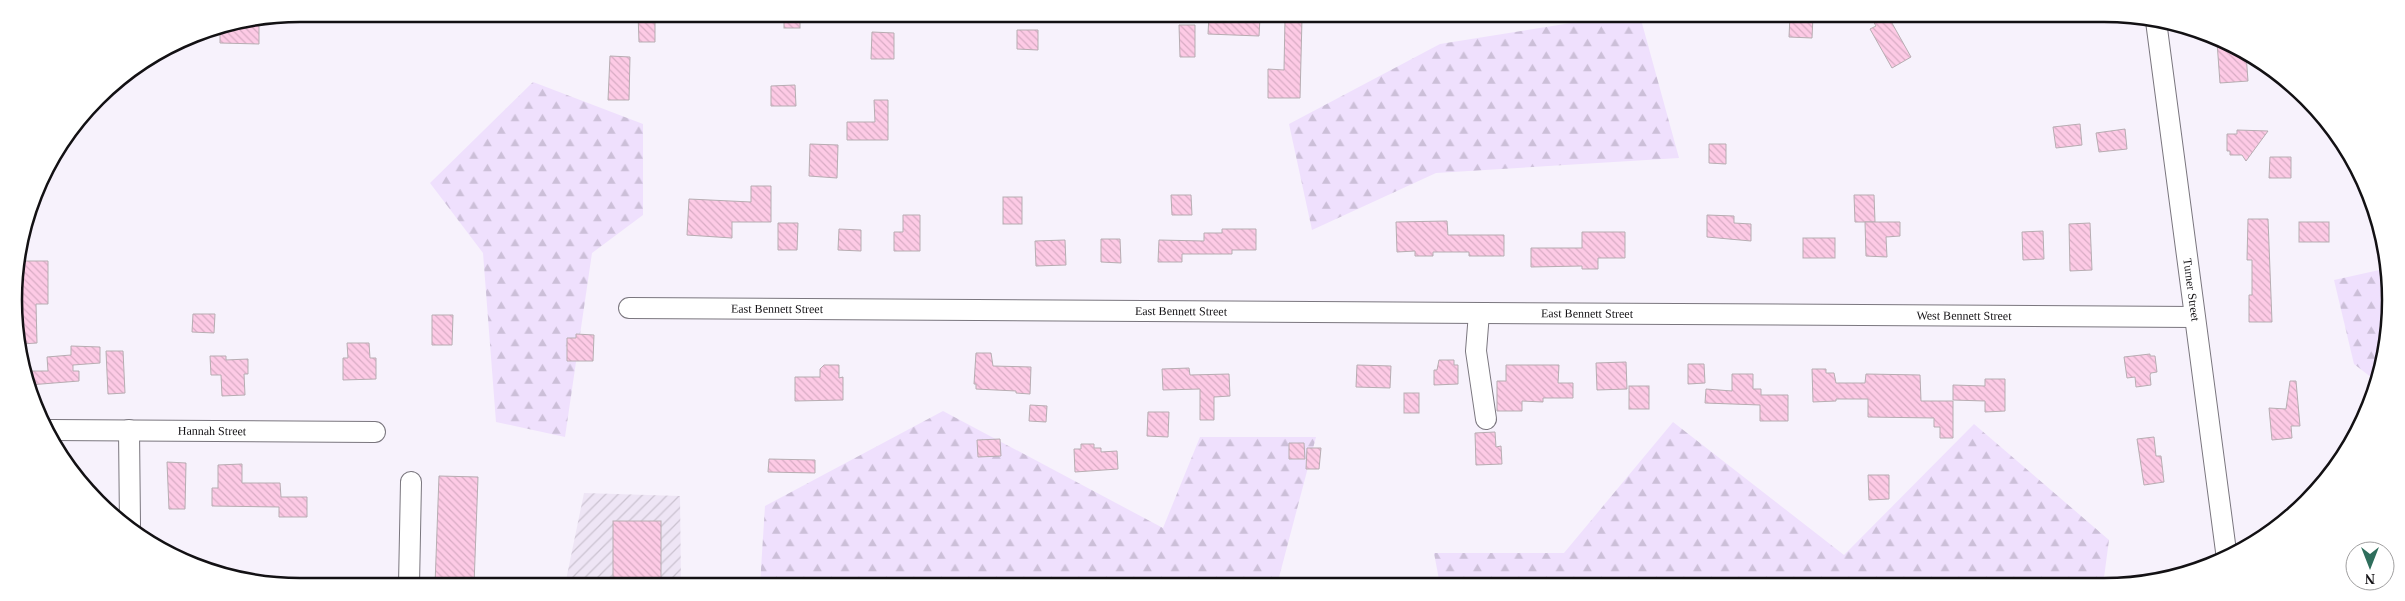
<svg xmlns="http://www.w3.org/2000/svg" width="2405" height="601" font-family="Georgia,serif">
<defs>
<pattern id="industrial-furrows" width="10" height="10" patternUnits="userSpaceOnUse" patternTransform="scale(1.25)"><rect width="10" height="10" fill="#eee5f5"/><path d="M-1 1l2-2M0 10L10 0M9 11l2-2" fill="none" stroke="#cbc3d1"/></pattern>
<pattern id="forest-firs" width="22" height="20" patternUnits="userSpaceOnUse" patternTransform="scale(1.25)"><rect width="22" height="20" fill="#efe0fd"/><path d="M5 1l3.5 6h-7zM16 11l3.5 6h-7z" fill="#ccbfd8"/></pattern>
<pattern id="building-back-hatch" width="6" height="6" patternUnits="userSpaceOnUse" patternTransform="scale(1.25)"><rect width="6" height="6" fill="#fdcae5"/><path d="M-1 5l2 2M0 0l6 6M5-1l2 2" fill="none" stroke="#d8acc4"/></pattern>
</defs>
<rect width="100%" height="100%" fill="#f7f2fc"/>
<polygon fill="url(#industrial-furrows)" points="584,493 680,496 681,585 565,585"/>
<g fill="url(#forest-firs)">
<polygon points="1615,16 1640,16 1679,158 1436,173 1312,230 1289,124 1440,44"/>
<polygon points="533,82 643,124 643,215 592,253 565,437 496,422 483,253 430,183"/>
<polygon points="2384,269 2389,338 2376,381 2354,364 2334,280"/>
<polygon points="943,411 1163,528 1200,437 1316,437 1277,585 760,585 765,506"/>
<polygon points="1673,422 1844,555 1974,424 2109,540 2103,585 1440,585 1434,553 1564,553"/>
</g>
<g fill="url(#building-back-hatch)" stroke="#b7adb2">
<polygon points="638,14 655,14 655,42 639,42"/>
<rect x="784" y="14" width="16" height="14"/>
<polygon points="1209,15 1260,18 1259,36 1208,34"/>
<polygon points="1790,16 1813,16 1812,38 1789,37"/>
<polygon points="1870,16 1888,16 1911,57 1892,68 1870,29 1876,26"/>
<polygon points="1285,18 1302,18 1300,98 1268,98 1268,69 1284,70"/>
<polygon points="244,25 259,25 259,44 220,43 220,30"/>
<polygon points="1179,25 1195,25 1195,57 1180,57"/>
<polygon points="1017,30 1038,30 1038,50 1017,49"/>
<polygon points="872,32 894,33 894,59 871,59"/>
<polygon points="2217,42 2236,48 2237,54 2246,54 2248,81 2220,83"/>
<polygon points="610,56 630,57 629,100 608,100"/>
<polygon points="795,85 796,106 771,106 771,86"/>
<polygon points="874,100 888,100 888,140 847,140 847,122 875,122"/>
<polygon points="2080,124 2082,145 2056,148 2053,127"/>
<polygon points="2125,129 2127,149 2099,152 2096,133"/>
<polygon points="2237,130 2268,131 2246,161 2242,155 2230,155 2230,151 2227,151 2227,134 2237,134"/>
<polygon points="810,144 838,145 837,178 809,176"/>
<polygon points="1709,144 1726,144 1726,164 1709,163"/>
<polygon points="2270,157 2291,157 2291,178 2269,178"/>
<polygon points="751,186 771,186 771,222 732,222 732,238 687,235 689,199 751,202"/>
<polygon points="1171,195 1191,195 1192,215 1172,215"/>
<polygon points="1854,195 1874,195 1875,222 1855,222"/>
<rect x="1003" y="197" width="19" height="27"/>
<polygon points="903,215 920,215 920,251 894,251 894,232 903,232"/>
<polygon points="1707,215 1734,216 1734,223 1751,224 1751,241 1707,237"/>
<polygon points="2248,219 2268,219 2272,322 2249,322 2249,295 2252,295 2252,260 2247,260"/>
<polygon points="1447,221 1448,235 1504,235 1504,256 1469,256 1469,252 1433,252 1433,256 1415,256 1415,251 1397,252 1396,222"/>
<polygon points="1865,222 1900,222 1900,236 1886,237 1887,257 1866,256"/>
<rect x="2299" y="222" width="30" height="20"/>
<polygon points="778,223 798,223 797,250 778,250"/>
<polygon points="2090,223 2092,270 2070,271 2069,224"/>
<polygon points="839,229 861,230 861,251 838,250"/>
<polygon points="1222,229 1256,229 1256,250 1232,250 1232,254 1182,254 1182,262 1158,262 1159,240 1204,241 1204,233 1222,233"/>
<polygon points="2043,231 2044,259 2023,260 2022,232"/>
<polygon points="1582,232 1625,232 1625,258 1598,258 1598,269 1582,269 1582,266 1531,267 1531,248 1582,248"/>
<rect x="1803" y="238" width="32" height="20"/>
<polygon points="1101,239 1120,239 1121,263 1101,262"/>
<polygon points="1065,240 1066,265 1036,266 1035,241"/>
<polygon points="20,261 48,261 48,304 36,304 37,343 21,344 14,281"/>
<polygon points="193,314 215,314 214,333 192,332"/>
<polygon points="432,315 453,315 452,345 432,345"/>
<polygon points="576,334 594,335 593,361 567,361 567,338 576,338"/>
<polygon points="347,343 369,343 370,358 376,358 376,379 343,380 343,358 348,358"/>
<polygon points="71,346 100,347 100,363 73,365 73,371 79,371 79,381 29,385 23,371 48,371 47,357 71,355"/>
<polygon points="106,351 123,351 125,393 108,394"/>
<polygon points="976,353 991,353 993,366 1031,367 1030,394 1016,393 1016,391 976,389 976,384 974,384"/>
<polygon points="2150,354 2150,356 2155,356 2157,372 2151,373 2150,375 2151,385 2136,387 2135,377 2127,378 2124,357"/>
<polygon points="210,356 226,356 226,360 248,359 248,374 244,374 245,395 222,396 221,375 211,375"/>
<polygon points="1439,360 1454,360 1454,365 1458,365 1458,384 1434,385 1434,370 1437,370"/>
<polygon points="1626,362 1627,389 1597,390 1596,363"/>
<polygon points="1688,364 1704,364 1705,383 1688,384"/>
<polygon points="824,365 839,365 839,378 843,377 843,400 795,401 795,377 820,377 820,369"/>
<polygon points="1357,365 1391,366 1390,388 1356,387"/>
<polygon points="1506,365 1559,365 1558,383 1573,383 1573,398 1543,398 1543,402 1522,401 1522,411 1497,411 1497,381 1506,381"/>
<polygon points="1189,368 1190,375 1229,374 1230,396 1214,397 1214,420 1200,420 1200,389 1163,390 1162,369"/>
<polygon points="1812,369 1826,369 1826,373 1834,373 1836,383 1865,383 1866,374 1920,375 1921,401 1953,401 1953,438 1940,438 1940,427 1934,427 1934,418 1868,417 1868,399 1836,399 1836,401 1813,402"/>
<polygon points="1732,374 1753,374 1753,389 1761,389 1761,395 1788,395 1788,421 1760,421 1760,405 1705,403 1706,389 1732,391"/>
<polygon points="1985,379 2005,379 2005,411 1985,412 1985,401 1953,400 1953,385 1985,386"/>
<polygon points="2290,381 2296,381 2300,426 2291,426 2292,438 2272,440 2269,408 2286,409"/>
<rect x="1629" y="386" width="20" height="23"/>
<rect x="1404" y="393" width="15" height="20"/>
<polygon points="1030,405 1047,406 1046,422 1029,421"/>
<polygon points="1148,412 1169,412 1168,437 1147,436"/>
<polygon points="1495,432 1496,447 1501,446 1502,464 1476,465 1475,433"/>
<polygon points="2154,437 2156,456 2161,456 2164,482 2144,485 2137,439"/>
<polygon points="1000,439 1001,456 978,457 977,440"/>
<polygon points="1289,443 1304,443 1305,459 1289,459"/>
<polygon points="1081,444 1094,444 1094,448 1101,448 1101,452 1117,451 1118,469 1075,472 1074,449 1081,449"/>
<polygon points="1307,448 1321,448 1319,469 1306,469"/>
<polygon points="769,459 815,460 815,473 768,472"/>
<polygon points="167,462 186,463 185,509 169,509"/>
<polygon points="242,464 242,483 280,483 281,497 307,497 307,517 279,517 279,507 212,506 212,488 218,488 218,465"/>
<polygon points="1868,475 1889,475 1889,499 1869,500"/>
<polygon points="439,476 478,477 474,585 435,585"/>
<rect x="613" y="521" width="48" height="64"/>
</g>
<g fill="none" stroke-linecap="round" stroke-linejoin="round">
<g stroke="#7a767e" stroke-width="22">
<g id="minor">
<path id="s1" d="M2156,21L2227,559"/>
<path id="s2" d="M629,308L2194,317"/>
<polyline points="1479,313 1476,351 1486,419"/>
<path id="s3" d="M51,430L375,432"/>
<polyline points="129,430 130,525"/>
<polyline points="409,585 411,482"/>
</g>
</g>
<use href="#minor" stroke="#fff" stroke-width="20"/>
</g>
<g text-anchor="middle" stroke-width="5" stroke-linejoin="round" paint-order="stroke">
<g font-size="12" fill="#131114" stroke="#fff">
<text dy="4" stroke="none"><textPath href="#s1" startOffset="271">Turner Street</textPath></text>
<text dy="4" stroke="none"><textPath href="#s2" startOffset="148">East Bennett Street</textPath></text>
<text dy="4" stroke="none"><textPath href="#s2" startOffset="552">East Bennett Street</textPath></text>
<text dy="4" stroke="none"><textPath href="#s2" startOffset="958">East Bennett Street</textPath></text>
<text dy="4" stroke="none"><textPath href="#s2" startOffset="1335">West Bennett Street</textPath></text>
<text dy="4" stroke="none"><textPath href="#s3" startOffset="161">Hannah Street</textPath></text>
</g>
</g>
<path d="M0 0H2405V601H0ZM300 22H2104A278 278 0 0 1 2382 300V300A278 278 0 0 1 2104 578H300A278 278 0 0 1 22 300V300A278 278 0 0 1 300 22Z" fill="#fff" fill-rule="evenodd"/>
<path fill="none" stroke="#131114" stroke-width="2.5" d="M300 22H2104A278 278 0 0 1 2382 300V300A278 278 0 0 1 2104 578H300A278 278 0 0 1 22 300V300A278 278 0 0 1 300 22Z"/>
<g transform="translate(2370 566) rotate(180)"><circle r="24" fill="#ffffff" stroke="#a1a0a1"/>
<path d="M0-4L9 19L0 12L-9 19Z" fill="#2f6e5c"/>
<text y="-8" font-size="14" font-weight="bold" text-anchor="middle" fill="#131114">N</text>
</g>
</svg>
